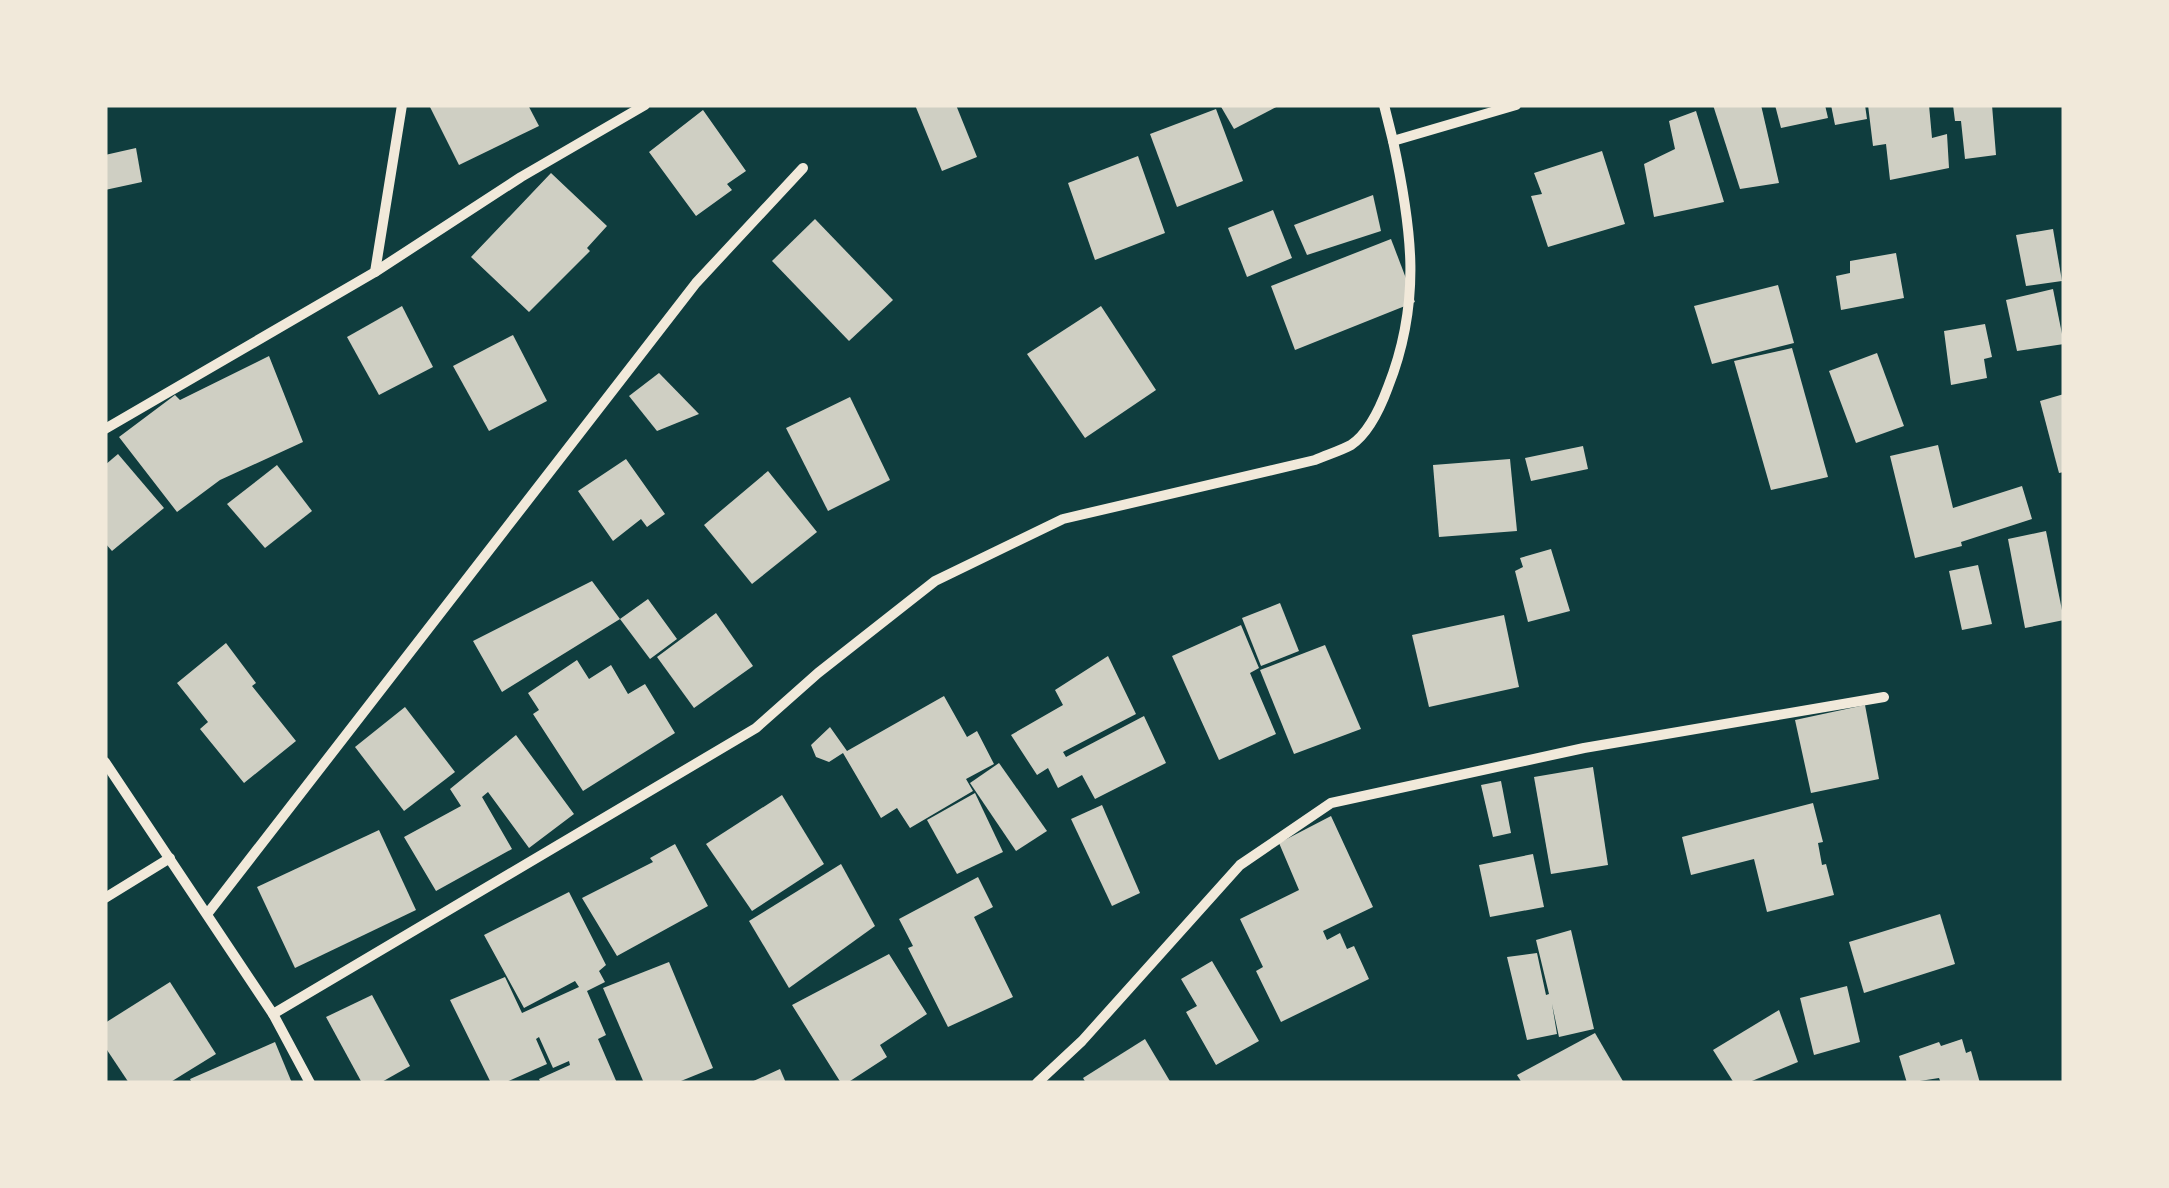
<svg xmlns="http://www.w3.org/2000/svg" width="2169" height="1188" font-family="'Roboto Condensed',sans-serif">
<rect width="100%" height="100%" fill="#0f3d3e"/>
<g fill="#cfcfc3">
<polygon points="429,105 528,105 539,126 459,165"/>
<polygon points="915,105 956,105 977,157 942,171"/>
<polygon points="1220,105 1280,105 1234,129"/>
<polygon points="1713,105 1761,105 1779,183 1740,189"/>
<polygon points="1775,105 1825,105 1828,118 1781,128"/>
<polygon points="1831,105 1865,105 1867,119 1835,125"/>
<polygon points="1868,105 1929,105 1932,138 1947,134 1949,168 1890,180 1886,144 1873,146"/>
<polygon points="1953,105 1992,105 1996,155 1965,159 1961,121 1955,121"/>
<polygon points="1216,109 1243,181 1177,207 1150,134"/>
<polygon points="703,110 746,171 727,184 732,190 696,216 649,152"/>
<polygon points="1696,111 1724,202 1654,217 1644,164 1675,149 1669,121"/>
<polygon points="136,148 142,182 105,190 105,155"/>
<polygon points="1602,151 1625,224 1548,247 1531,196 1542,194 1534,173"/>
<polygon points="1138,156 1165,233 1095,260 1068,183"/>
<polygon points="551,173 607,226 587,248 590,251 529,312 471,257"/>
<polygon points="1373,195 1381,231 1307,255 1294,225"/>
<polygon points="1273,210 1292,258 1247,277 1228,228"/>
<polygon points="815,219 893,300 849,341 772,261"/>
<polygon points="2053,229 2062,281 2026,286 2016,235"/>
<polygon points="1391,239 1415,302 1295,350 1271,286"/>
<polygon points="1896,253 1904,298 1841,310 1836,276 1850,273 1850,261"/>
<polygon points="1778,285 1794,343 1712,364 1694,306"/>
<polygon points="2053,289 2064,344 2017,351 2006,300"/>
<polygon points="402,306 433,367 379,395 347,337"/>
<polygon points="1101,306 1156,390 1085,438 1027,354"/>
<polygon points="1985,324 1992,357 1984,359 1987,378 1951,385 1944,331"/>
<polygon points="513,335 547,401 489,431 453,366"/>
<polygon points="1792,348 1828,477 1771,490 1734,361"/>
<polygon points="1877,353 1904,426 1856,443 1829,371"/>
<polygon points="269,356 303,442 220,480 177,512 119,437 175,395 180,400"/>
<polygon points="659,373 699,414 657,431 629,396"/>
<polygon points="2064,394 2064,472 2059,473 2040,401"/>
<polygon points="850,397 890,480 828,511 786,428"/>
<polygon points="1938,445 1953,508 2022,486 2032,519 1961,542 1962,546 1915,558 1890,456"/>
<polygon points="1583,446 1588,469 1531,481 1525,458"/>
<polygon points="118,454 164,508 112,551 105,543 105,465"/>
<polygon points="626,459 665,514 647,527 641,519 613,541 578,491"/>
<polygon points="1510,459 1517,531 1439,537 1433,465"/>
<polygon points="277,465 312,511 265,548 227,504"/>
<polygon points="768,471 817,532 752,584 704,525"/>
<polygon points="2046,531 2064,620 2025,628 2008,539"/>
<polygon points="1551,549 1570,611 1528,622 1515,571 1523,567 1520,558"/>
<polygon points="1978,565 1992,624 1962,630 1949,571"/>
<polygon points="592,581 620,619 648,599 677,639 650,659 620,619 502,692 473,641"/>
<polygon points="1280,603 1299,651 1261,666 1242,618"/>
<polygon points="716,613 753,666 694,708 657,657"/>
<polygon points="1504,615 1519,687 1429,707 1412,635"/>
<polygon points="1241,625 1259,668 1250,673 1276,734 1219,760 1172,656"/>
<polygon points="226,643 256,683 252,686 296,741 244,783 200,729 208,722 177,683"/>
<polygon points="1325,645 1361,729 1294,754 1260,670"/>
<polygon points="1108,656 1136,714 1063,752 1066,757 1144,716 1166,763 1095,799 1082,775 1058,788 1048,768 1037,775 1011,735 1063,705 1055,690"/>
<polygon points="577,660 589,679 611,665 628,694 645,684 675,733 583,791 533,714 539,710 528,693"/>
<polygon points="944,696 967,737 977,731 994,764 966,779 973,791 910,828 897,808 881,818 843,753 829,762 816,757 811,745 830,727 847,751"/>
<polygon points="1865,705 1879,779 1811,793 1795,720"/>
<polygon points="405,707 455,772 404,811 355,747"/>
<polygon points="516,735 574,814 529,848 488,792 482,797 512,849 436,891 404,837 461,806 450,789"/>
<polygon points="999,763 1047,831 1016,851 970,783"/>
<polygon points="1593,767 1608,865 1551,874 1534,777"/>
<polygon points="1501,781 1511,833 1493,837 1481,785"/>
<polygon points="975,793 1003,852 957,874 927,820"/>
<polygon points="782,795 824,864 752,911 706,844"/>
<polygon points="1813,803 1823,842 1818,843 1822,865 1826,864 1834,895 1767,912 1754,859 1691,875 1682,837"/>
<polygon points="1102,805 1140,893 1112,906 1071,819"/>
<polygon points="1331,816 1373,907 1323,931 1327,940 1340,933 1347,949 1354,946 1369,979 1281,1022 1256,971 1263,967 1240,919 1299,890 1279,843"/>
<polygon points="379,830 416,910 295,968 257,887"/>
<polygon points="675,844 708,906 617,956 582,898 653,862 650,858"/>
<polygon points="1533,854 1544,907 1490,917 1479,865"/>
<polygon points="841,864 875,926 789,988 749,921"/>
<polygon points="978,877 993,907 974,917 1013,997 948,1027 908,948 913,946 899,919"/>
<polygon points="569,892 606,965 599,971 605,982 587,991 606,1035 598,1039 617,1083 541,1083 539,1079 570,1065 569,1061 553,1068 539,1037 536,1039 547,1064 504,1083 491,1083 450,1000 505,977 522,1013 579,987 575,981 524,1008 484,935"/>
<polygon points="1940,914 1955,964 1864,993 1849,942"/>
<polygon points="1571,930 1594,1029 1559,1037 1552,1004 1557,1034 1527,1040 1507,957 1537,953 1546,995 1549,994 1536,940"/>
<polygon points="889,954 927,1014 880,1045 887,1057 847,1083 841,1083 792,1005"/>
<polygon points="1212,961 1259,1041 1216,1065 1186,1012 1197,1006 1181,979"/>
<polygon points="669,962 713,1068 676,1083 644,1083 603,988"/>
<polygon points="170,982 216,1054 169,1083 129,1083 105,1047 105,1023"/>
<polygon points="1847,986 1860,1042 1814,1055 1800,998"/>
<polygon points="372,995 410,1066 380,1083 362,1083 326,1017"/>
<polygon points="1779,1010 1798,1062 1747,1083 1734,1083 1713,1050"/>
<polygon points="1595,1033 1624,1083 1522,1083 1517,1075"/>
<polygon points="1145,1039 1171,1083 1086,1083 1083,1078"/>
<polygon points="1962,1039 1966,1053 1971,1051 1980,1083 1941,1083 1939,1078 1907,1083 1899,1056 1939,1042 1941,1046"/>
<polygon points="275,1042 292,1083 192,1083 190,1079"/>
<polygon points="780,1069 786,1083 749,1083"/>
</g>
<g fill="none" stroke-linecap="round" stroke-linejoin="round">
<g stroke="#f1e9da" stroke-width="10">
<polyline points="1384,105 1393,141"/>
<polyline points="375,272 402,105"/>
<polyline points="105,429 375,272 521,177 645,105"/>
<polyline points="105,762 273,1014 310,1083"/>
<polyline points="105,898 170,858"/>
<polyline points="208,913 696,283 803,168"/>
<path d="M273,1014L756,728L818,673L935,581L1063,519L1315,460C1326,455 1340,451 1351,445C1369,433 1381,406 1388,387C1422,301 1412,229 1393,141L1516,105"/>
<polyline points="1037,1083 1082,1041 1240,865 1331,803 1584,748 1884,697"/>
</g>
</g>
<rect width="2169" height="1188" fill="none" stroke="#f1e9da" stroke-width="215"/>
</svg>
